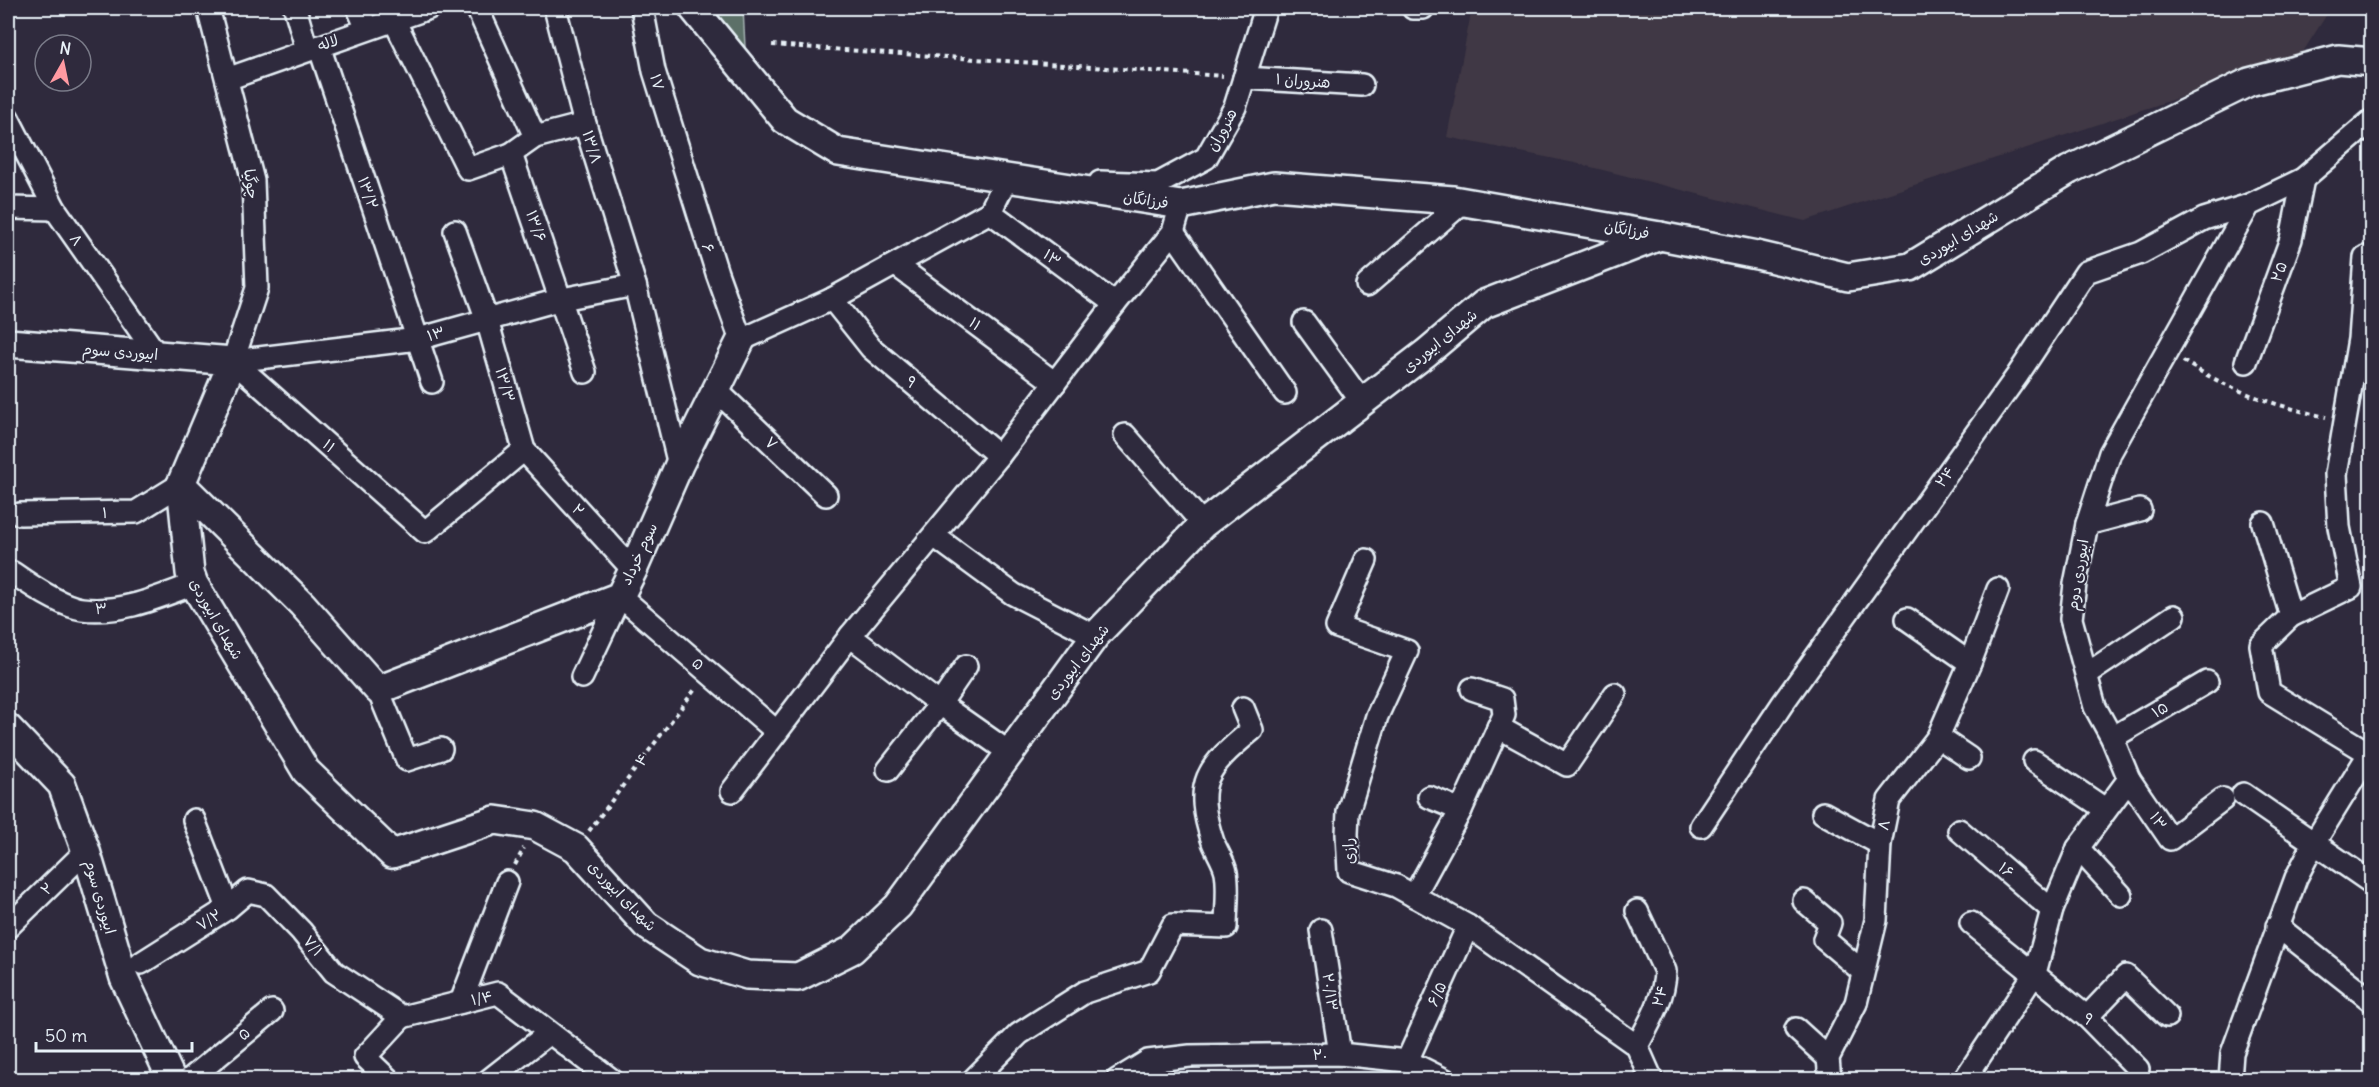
<svg xmlns="http://www.w3.org/2000/svg" width="2379" height="1087" font-family="Delius,'Playpen Sans Arabic',sans-serif">
<rect width="100%" height="100%" fill="#2f2a3d"/>
<filter id="ink" filterUnits="userSpaceOnUse"><feTurbulence type="fractalNoise" baseFrequency=".0167" numOctaves="2"/><feDisplacementMap in="SourceGraphic" scale="12" xChannelSelector="R" yChannelSelector="G"/><feConvolveMatrix kernelMatrix="1 2 1 2 8 2 1 2 1" color-interpolation-filters="sRGB"/></filter>
<g filter="url(#ink)">
<polygon fill="#403844" points="1472,8 2331,8 2299,58 1805,221 1575,163 1447,137"/>
<polygon fill="#5c6f67" stroke="#a2b0b0" stroke-width="1.5" points="708,8 743,8 745,47"/>
<g fill="none" stroke-linecap="round" stroke-linejoin="round">
<g stroke="#e8f1f8" stroke-width="26">
<g id="minor">
<polyline points="208,8 253,181 257,288 233,361"/>
<polyline points="295,8 307,50"/>
<polyline points="358,8 367,29"/>
<polyline points="477,8 535,137"/>
<polyline points="555,8 585,124 635,285 679,465"/>
<polyline points="642,8 654,71 717,273 741,340 832,299 990,212 1007,178 1021,179"/>
<polyline points="1413,8 1423,8"/>
<polyline points="394,20 468,169 511,154 535,137 585,124"/>
<polyline points="319,46 432,382"/>
<polyline points="1244,78 1362,85"/>
<polyline points="227,79 429,8"/>
<polyline points="8,118 55,209 157,355"/>
<polyline points="511,154 585,372"/>
<polyline points="1100,182 1158,184 1206,158 1235,107 1266,8"/>
<polyline points="8,208 55,209"/>
<polyline points="990,212 1115,304"/>
<polyline points="455,231 487,320 524,450 633,570"/>
<polyline points="1173,232 1285,393"/>
<polyline points="2365,257 2359,339 2336,474 2339,527 2351,587 2291,616 2261,645 2269,692 2372,755"/>
<polyline points="896,265 1055,383"/>
<polyline points="1367,285 1463,202"/>
<polyline points="832,299 871,348 999,456"/>
<polyline points="1304,322 1362,402"/>
<polyline points="233,361 418,339 562,299 635,285"/>
<polyline points="233,361 425,532 524,450"/>
<polyline points="2246,362 2291,239 2303,179"/>
<polyline points="716,390 826,495"/>
<polyline points="1125,435 1203,524"/>
<polyline points="20,514 136,512 181,484"/>
<polyline points="2263,523 2291,616"/>
<polyline points="2087,524 2140,510"/>
<polyline points="934,536 1013,594 1095,636"/>
<polyline points="1366,560 1337,627 1407,651 1377,716 1348,812 1347,834 1349,871 1396,886 1468,926 1637,1046"/>
<path d="M13,573C30,585 61,606 82,609C121,614 159,597 194,584"/>
<polyline points="1907,619 1970,663"/>
<polyline points="850,636 940,704 1010,753"/>
<polyline points="2087,674 2174,616"/>
<polyline points="582,677 620,596 776,731"/>
<polyline points="378,690 407,760 441,749"/>
<polyline points="1498,727 1567,765 1615,694"/>
<polyline points="1938,737 1969,758"/>
<polyline points="2112,738 2207,682"/>
<polyline points="2034,761 2105,809"/>
<polyline points="888,770 940,704 966,666"/>
<polyline points="2129,779 2170,839 2223,799"/>
<polyline points="732,791 850,636 999,456 1115,304 1173,232 1181,205"/>
<polyline points="2243,794 2372,883"/>
<polyline points="1429,797 1461,810"/>
<polyline points="1823,813 1880,844"/>
<polyline points="1701,826 1783,703 2017,376 2086,272 2141,253 2204,219 2249,205"/>
<polyline points="1959,830 2052,910"/>
<polyline points="2078,848 2121,895"/>
<polyline points="1414,896 1461,810 1504,715 1502,699 1472,689"/>
<polyline points="1804,901 1830,923 1824,939 1862,971"/>
<polyline points="228,908 248,891 266,895 301,931 334,972 402,1017"/>
<path d="M1637,911L1665,971C1665,997 1649,1024 1637,1046L1652,1080"/>
<polyline points="1971,923 2087,1017 2138,1069"/>
<polyline points="2277,926 2372,1001"/>
<polyline points="8,927 86,851"/>
<polyline points="1321,930 1340,1054"/>
<polyline points="141,963 228,908 194,820"/>
<polyline points="461,1002 507,882"/>
<polyline points="402,1017 498,993 612,1080"/>
<polyline points="2087,1017 2126,976 2167,1016"/>
<polyline points="1796,1029 1828,1058"/>
<polyline points="1407,1061 1468,926"/>
<polyline points="189,1080 272,1011"/>
<polyline points="389,1080 365,1057 402,1017"/>
<polyline points="489,1080 549,1033"/>
<path d="M973,1080L1019,1034L1085,992L1149,971L1173,925L1226,927C1226,910 1229,889 1226,872C1224,862 1217,852 1213,842C1193,782 1206,768 1252,730L1243,708"/>
<polyline points="1117,1080 1148,1061 1190,1056 1340,1054 1407,1061 1445,1080"/>
<polyline points="1830,1080 1828,1058 1856,1003 1876,920 1880,844 1889,800 1938,737 1970,663 1998,589"/>
<polyline points="1964,1080 2035,973 2052,910 2078,848 2129,779 2112,738 2095,707 2071,619 2075,584 2087,524 2110,453 2249,205 2303,179 2372,120"/>
<polyline points="2230,1080 2232,1053 2296,878 2314,843 2369,754"/>
</g>
</g>
<g stroke="#e8f1f8" stroke-width="32">
<g id="tertiary">
<polyline points="693,8 785,120 838,152 1181,205 1274,186 1453,200 1660,236 1757,255 1848,277 1910,267 2069,170 2249,82 2338,59 2372,62"/>
<polyline points="8,343 233,361 181,484 190,573 194,584 306,771 392,854 495,820 535,826 576,848 646,925 700,961 747,975 798,977 852,950 898,906 1095,636 1203,524 1426,353 1484,304 1660,236"/>
<polyline points="181,484 302,604 378,690 620,596 633,570 679,465 741,340"/>
<polyline points="8,728 62,785 86,851 124,978 172,1080"/>
</g>
</g>
<g stroke="#e8f1f8" stroke-width="4" stroke-dasharray="4.5 4.5" stroke-linecap="butt">
<polyline points="772,45 1223,76"/>
<path d="M2183,361C2229,390 2272,405 2326,417"/>
<polyline points="589,831 696,688"/>
<polyline points="515,865 524,848"/>
</g>
<use href="#minor" stroke="#2f2a3d" stroke-width="21"/>
<use href="#tertiary" stroke="#2f2a3d" stroke-width="27"/>
</g>
</g>
<g text-anchor="middle" stroke-width="4.5" stroke-linejoin="round" paint-order="stroke">
<g font-size="15" fill="#e8f1f8" stroke="#2f2a3d">
<text transform="translate(328 43) rotate(-19)" y="5">لاله</text>
<text transform="translate(1303 81) rotate(4)" y="5">هنروران ۱</text>
<text transform="translate(657 82) rotate(74)" y="5">۱۷</text>
<text transform="translate(1222 130) rotate(-61)" y="5">هنروران</text>
<text transform="translate(592 147) rotate(73)" y="5">۱۳/۸</text>
<text transform="translate(251 184) rotate(82)" y="5">چوگیا</text>
<text transform="translate(368 193) rotate(71)" y="5">۱۳/۲</text>
<text transform="translate(1146 200) rotate(9)" y="5">فرزانگان</text>
<text transform="translate(536 226) rotate(71)" y="5">۱۳/۶</text>
<text transform="translate(1627 230) rotate(10)" y="5">فرزانگان</text>
<text transform="translate(1958 238) rotate(-31)" y="5">شهدای ابیوردی</text>
<text transform="translate(76 240) rotate(55)" y="5">۸</text>
<text transform="translate(708 248) rotate(72)" y="5">۶</text>
<text transform="translate(1052 258) rotate(36)" y="5">۱۳</text>
<text transform="translate(2279 272) rotate(-70)" y="5">۲۵</text>
<text transform="translate(975 324) rotate(37)" y="5">۱۱</text>
<text transform="translate(436 334) rotate(-16)" y="5">۱۳</text>
<text transform="translate(1440 341) rotate(-39)" y="5">شهدای ابیوردی</text>
<text transform="translate(120 352) rotate(4)" y="5">ابیوردی سوم</text>
<text transform="translate(911 382) rotate(41)" y="5">۹</text>
<text transform="translate(505 385) rotate(74)" y="5">۱۳/۳</text>
<text transform="translate(771 443) rotate(44)" y="5">۷</text>
<text transform="translate(329 446) rotate(42)" y="5">۱۱</text>
<text transform="translate(1945 477) rotate(-54)" y="5">۲۴</text>
<text transform="translate(578 510) rotate(47)" y="5">۲</text>
<text transform="translate(105 513) rotate(-1)" y="5">۱</text>
<text transform="translate(639 554) rotate(-65)" y="5">سوم خرداد</text>
<text transform="translate(2078 575) rotate(-81)" y="5">ابیوردی دوم</text>
<text transform="translate(101 609) rotate(-1)" y="5">۳</text>
<text transform="translate(216 619) rotate(60)" y="5">شهدای ابیوردی</text>
<text transform="translate(1078 662) rotate(-52)" y="5">شهدای ابیوردی</text>
<text transform="translate(698 664) rotate(41)" y="5">۵</text>
<text transform="translate(2160 710) rotate(-31)" y="5">۱۵</text>
<text transform="translate(642 760) rotate(-53)" y="5">۴</text>
<text transform="translate(2158 821) rotate(56)" y="5">۱۳</text>
<text transform="translate(1884 825) rotate(-78)" y="5">۸</text>
<text transform="translate(1349 851) rotate(-93)" y="5">رازی</text>
<text transform="translate(2006 870) rotate(40)" y="5">۱۶</text>
<text transform="translate(47 889) rotate(-44)" y="5">۲</text>
<text transform="translate(622 896) rotate(46)" y="5">شهدای ابیوردی</text>
<text transform="translate(100 897) rotate(74)" y="5">ابیوردی سوم</text>
<text transform="translate(209 920) rotate(-33)" y="5">۷/۲</text>
<text transform="translate(313 946) rotate(50)" y="5">۷/۱</text>
<text transform="translate(1330 992) rotate(82)" y="5">۲۰/۱۳</text>
<text transform="translate(1437 994) rotate(-66)" y="5">۶/۵</text>
<text transform="translate(1660 996) rotate(-73)" y="5">۲۴</text>
<text transform="translate(482 998) rotate(-12)" y="5">۱/۴</text>
<text transform="translate(2088 1019) rotate(43)" y="5">۹</text>
<text transform="translate(244 1034) rotate(-40)" y="5">۵</text>
<text x="1320" y="1060">۲۰</text>
</g>
</g>
<rect width="2379" height="1087" fill="none" stroke="#2f2a3d" stroke-width="30"/>
<rect x="15" y="15" width="2349" height="1057" fill="none" stroke="#e8f1f8" stroke-width="2" filter="url(#ink)"/>
<g transform="translate(63 63) rotate(9)"><circle r="28" fill="#2f2a3d" stroke="#797a88" stroke-width="1.5"/>
<path d="M0-4.5L10 22L0 15L-10 22Z" fill="#ff9aa2"/>
<text y="-9" font-size="16" font-weight="bold" text-anchor="middle" fill="#e8f1f8">N</text>
</g>
<path d="M36 1042v9h156v-9" fill="none" stroke="#e8f1f8" stroke-width="3"/>
<text x="45" y="1042" font-size="18" fill="#e8f1f8" stroke="#2f2a3d" stroke-width="4.5" paint-order="stroke">50 m</text>
</svg>
